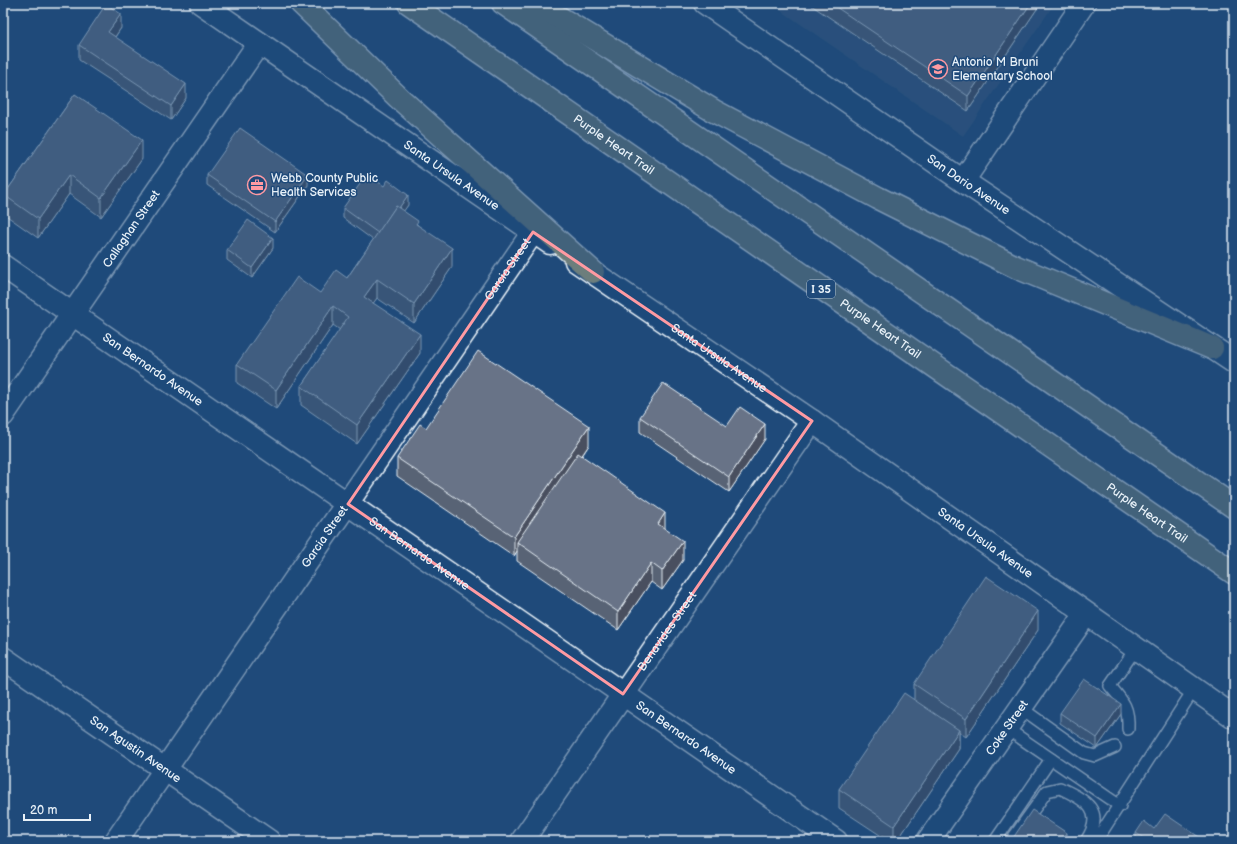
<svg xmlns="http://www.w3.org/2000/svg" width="1237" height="844" font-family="'Balsamiq Sans',sans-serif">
<rect width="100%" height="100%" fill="#1f4a7a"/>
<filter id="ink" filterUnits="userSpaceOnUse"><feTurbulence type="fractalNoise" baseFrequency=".025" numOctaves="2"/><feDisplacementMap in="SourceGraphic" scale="8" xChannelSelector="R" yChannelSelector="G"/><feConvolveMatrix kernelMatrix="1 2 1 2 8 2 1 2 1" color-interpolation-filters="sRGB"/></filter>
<g filter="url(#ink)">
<polygon fill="#35567e" points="770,3 1055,3 963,136"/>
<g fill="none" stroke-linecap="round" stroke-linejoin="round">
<g stroke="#e8f1f8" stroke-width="14">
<g id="lane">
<polyline points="1021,708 1084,753 1095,756 1115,747"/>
<polyline points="1006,728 1120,806"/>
<path d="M1128,729C1129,708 1124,702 1110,686L1136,648"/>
<polyline points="995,841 1051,759"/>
<path d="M1011,841L1047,791L1060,788C1086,800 1106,811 1086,841"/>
<polyline points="1096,841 1194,689"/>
</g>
</g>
<g stroke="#e8f1f8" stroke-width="25">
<g id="street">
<polyline points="963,181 1084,3"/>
<path id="s1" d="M3,415L259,43"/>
<path id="s2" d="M3,658L269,841"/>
<path id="s3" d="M116,841L533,232"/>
<path id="s4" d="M522,841L812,421"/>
<path id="s5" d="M928,841L1086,614"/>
</g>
</g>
<g stroke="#e8f1f8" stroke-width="25">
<g id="secondary">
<path id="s6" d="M201,3L550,243"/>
<path id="s7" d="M705,3L963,181L1234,362"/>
<path id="s8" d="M576,261L812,421L1234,717"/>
<path id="s9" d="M3,266L836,841"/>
</g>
</g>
<g stroke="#e8f1f8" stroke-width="25">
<g id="highway">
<polyline points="301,3 399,98 593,272"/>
<path id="s10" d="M409,3L1234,573"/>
<polyline points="503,3 1234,507"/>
<polyline points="535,3 714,111 878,198 1016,267 1212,348"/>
</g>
</g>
<use href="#lane" stroke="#1f4a7a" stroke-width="11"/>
<use href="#street" stroke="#1f4a7a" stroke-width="22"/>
<use href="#secondary" stroke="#1f4a7a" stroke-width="22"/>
<use href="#highway" stroke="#6d7e7c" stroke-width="22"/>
</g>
<g fill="#596374" stroke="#e8f1f8">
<polygon points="808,3 1041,3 968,111"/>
<polygon points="121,28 115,37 186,98 171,120 79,60 79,45"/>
<polygon points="75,94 142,159 101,217 69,194 38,238 4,214 4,195"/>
<polygon points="207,175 308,185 275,232 207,185"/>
<polygon points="408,205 403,211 418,225 452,267 414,323 377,298 373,303 420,353 357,444 301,405 301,386 340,330 333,325 276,409 237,383 237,364 320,293 347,278 373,240 343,218 343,208"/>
<polygon points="273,248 252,278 227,260 227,250"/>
<polygon points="640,417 727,426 765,439 729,492 640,432"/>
<polygon points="426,428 589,445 582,456 665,529 683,560 662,590 651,582 618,630 517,561 517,551 514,556 397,476 397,458"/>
<polygon points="1038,630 966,737 959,732 959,749 897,841 889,841 839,808 839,789 914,699 914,684"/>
<polygon points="1060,713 1121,714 1097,748 1060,723"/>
<polygon points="1154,829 1205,841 1136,841 1136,833"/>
</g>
<g fill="#49505e" stroke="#e8f1f8">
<polygon points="1031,3 1041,3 968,111 968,96"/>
<polygon points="121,14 121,28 108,47 108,32"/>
<polygon points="186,84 186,98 171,120 171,106"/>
<polygon points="142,140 142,159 101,217 101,198"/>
<polygon points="69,175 69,194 38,238 38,219"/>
<polygon points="308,175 308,185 275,232 275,222"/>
<polygon points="408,195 408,205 380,245 380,235"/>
<polygon points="273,238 273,248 252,278 252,268"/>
<polygon points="452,248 452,267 414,323 414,304"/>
<polygon points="377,279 377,298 364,316 364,297"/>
<polygon points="333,306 333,325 276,409 276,390"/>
<polygon points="420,334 420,353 357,444 357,425"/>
<polygon points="765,424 765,439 729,492 729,477"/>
<polygon points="589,426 589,445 521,545 517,542 517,551 514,556 514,537"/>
<polygon points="665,513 665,532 658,524"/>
<polygon points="683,541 683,560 662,590 662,571"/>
<polygon points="651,563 651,582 618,630 618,612"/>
<polygon points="1038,611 1038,630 966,737 966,719"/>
<polygon points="1121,704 1121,714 1097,748 1097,738"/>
<polygon points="959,730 959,749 897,841 894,841 894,826"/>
<polygon points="1067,833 1067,841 1061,841"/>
</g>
<g fill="#687387" stroke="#e8f1f8">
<polygon points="830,3 1031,3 968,96"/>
<polygon points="106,4 121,14 108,32 186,84 171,106 79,45"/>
<polygon points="75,94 142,140 101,198 69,175 38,219 4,195"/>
<polygon points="240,128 308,175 275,222 207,175"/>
<polygon points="367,174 384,186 388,180 408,195 399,208 396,206 378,233 343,208"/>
<polygon points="396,206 418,221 416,224 452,248 414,304 377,279 364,297 420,334 357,425 301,386 348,317 333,306 276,390 237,364 297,277 320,293 336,270 347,278"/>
<polygon points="248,220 273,238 252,268 227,250"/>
<polygon points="478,351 589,426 514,537 397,458 420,424 426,428"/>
<polygon points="663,383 727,426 740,407 765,424 729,477 640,417"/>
<polygon points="578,453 665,513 658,524 683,541 662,571 651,563 618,612 517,542"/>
<polygon points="986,576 1038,611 966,719 914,684"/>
<polygon points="1084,679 1121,704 1097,738 1060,713"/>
<polygon points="904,693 959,730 894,826 839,789"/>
<polygon points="1032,810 1067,833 1061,841 1011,841"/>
<polygon points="1165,814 1205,841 1148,841 1136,833 1144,821 1154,829"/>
</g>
</g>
<path d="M0 0H1237V844H0ZM533,232L812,421L623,694L348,504Z" fill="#1f4a7a" fill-opacity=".55" fill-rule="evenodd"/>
<path fill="none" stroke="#ff9aa2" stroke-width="3" stroke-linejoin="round" d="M533,232L812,421L623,694L348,504Z"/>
<defs>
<g id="school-ring" transform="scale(1)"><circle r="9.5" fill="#1f4a7a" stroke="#ff9aa2" stroke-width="1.5"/><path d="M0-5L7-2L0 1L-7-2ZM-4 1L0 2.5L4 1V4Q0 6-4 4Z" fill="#ff9aa2"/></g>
<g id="office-ring" transform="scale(1)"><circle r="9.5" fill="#1f4a7a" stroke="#ff9aa2" stroke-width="1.5"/><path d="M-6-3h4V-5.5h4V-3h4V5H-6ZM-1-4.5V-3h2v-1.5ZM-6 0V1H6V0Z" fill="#ff9aa2"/></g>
</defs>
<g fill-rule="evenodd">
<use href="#school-ring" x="938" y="69"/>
<use href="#office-ring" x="257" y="185"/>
</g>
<g text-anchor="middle" stroke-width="3" stroke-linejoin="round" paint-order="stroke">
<rect fill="#1f4a7a" stroke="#acbfd2" stroke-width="1" x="807" y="280" width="28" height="18" rx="3"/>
<g font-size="11" font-weight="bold" fill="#e8f1f8">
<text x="821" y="293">I 35</text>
</g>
<g font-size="12" fill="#e8f1f8" stroke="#1f4a7a" text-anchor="start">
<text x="952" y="66">Antonio M Bruni<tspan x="952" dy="14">Elementary School</tspan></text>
<text x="271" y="182">Webb County Public<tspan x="271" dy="14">Health Services</tspan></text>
</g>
<g font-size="12" fill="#e8f1f8" stroke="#1f4a7a">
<text dy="4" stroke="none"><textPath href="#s10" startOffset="249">Purple Heart Trail</textPath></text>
<text dy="4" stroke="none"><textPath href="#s6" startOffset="304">Santa Ursula Avenue</textPath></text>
<text dy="4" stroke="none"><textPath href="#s7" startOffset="320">San Dario Avenue</textPath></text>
<text dy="4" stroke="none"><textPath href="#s1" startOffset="226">Callaghan Street</textPath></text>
<text dy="4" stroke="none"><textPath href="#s3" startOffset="693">Garcia Street</textPath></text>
<text dy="4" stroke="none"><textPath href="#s10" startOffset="573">Purple Heart Trail</textPath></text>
<text dy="4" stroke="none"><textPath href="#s8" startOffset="173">Santa Ursula Avenue</textPath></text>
<text dy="4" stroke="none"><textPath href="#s9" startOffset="182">San Bernardo Avenue</textPath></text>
<text dy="4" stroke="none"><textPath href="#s10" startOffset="897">Purple Heart Trail</textPath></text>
<text dy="4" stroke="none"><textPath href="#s3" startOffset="369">Garcia Street</textPath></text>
<text dy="4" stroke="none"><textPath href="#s8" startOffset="497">Santa Ursula Avenue</textPath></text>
<text dy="4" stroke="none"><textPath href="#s9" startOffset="506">San Bernardo Avenue</textPath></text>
<text dy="4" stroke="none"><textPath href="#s4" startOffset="255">Benavides Street</textPath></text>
<text dy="4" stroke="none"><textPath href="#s5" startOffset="138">Coke Street</textPath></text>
<text dy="4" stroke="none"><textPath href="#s9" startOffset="830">San Bernardo Avenue</textPath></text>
<text dy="4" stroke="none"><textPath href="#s2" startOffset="161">San Agustin Avenue</textPath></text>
</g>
</g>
<rect width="1237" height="844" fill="none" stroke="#1f4a7a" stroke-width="16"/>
<rect x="8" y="8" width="1221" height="828" fill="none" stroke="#e8f1f8" stroke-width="1.5" filter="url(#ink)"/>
<path d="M24 814v6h66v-6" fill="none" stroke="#e8f1f8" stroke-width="2"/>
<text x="30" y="814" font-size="12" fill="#e8f1f8" stroke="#1f4a7a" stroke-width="3" paint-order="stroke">20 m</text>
</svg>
